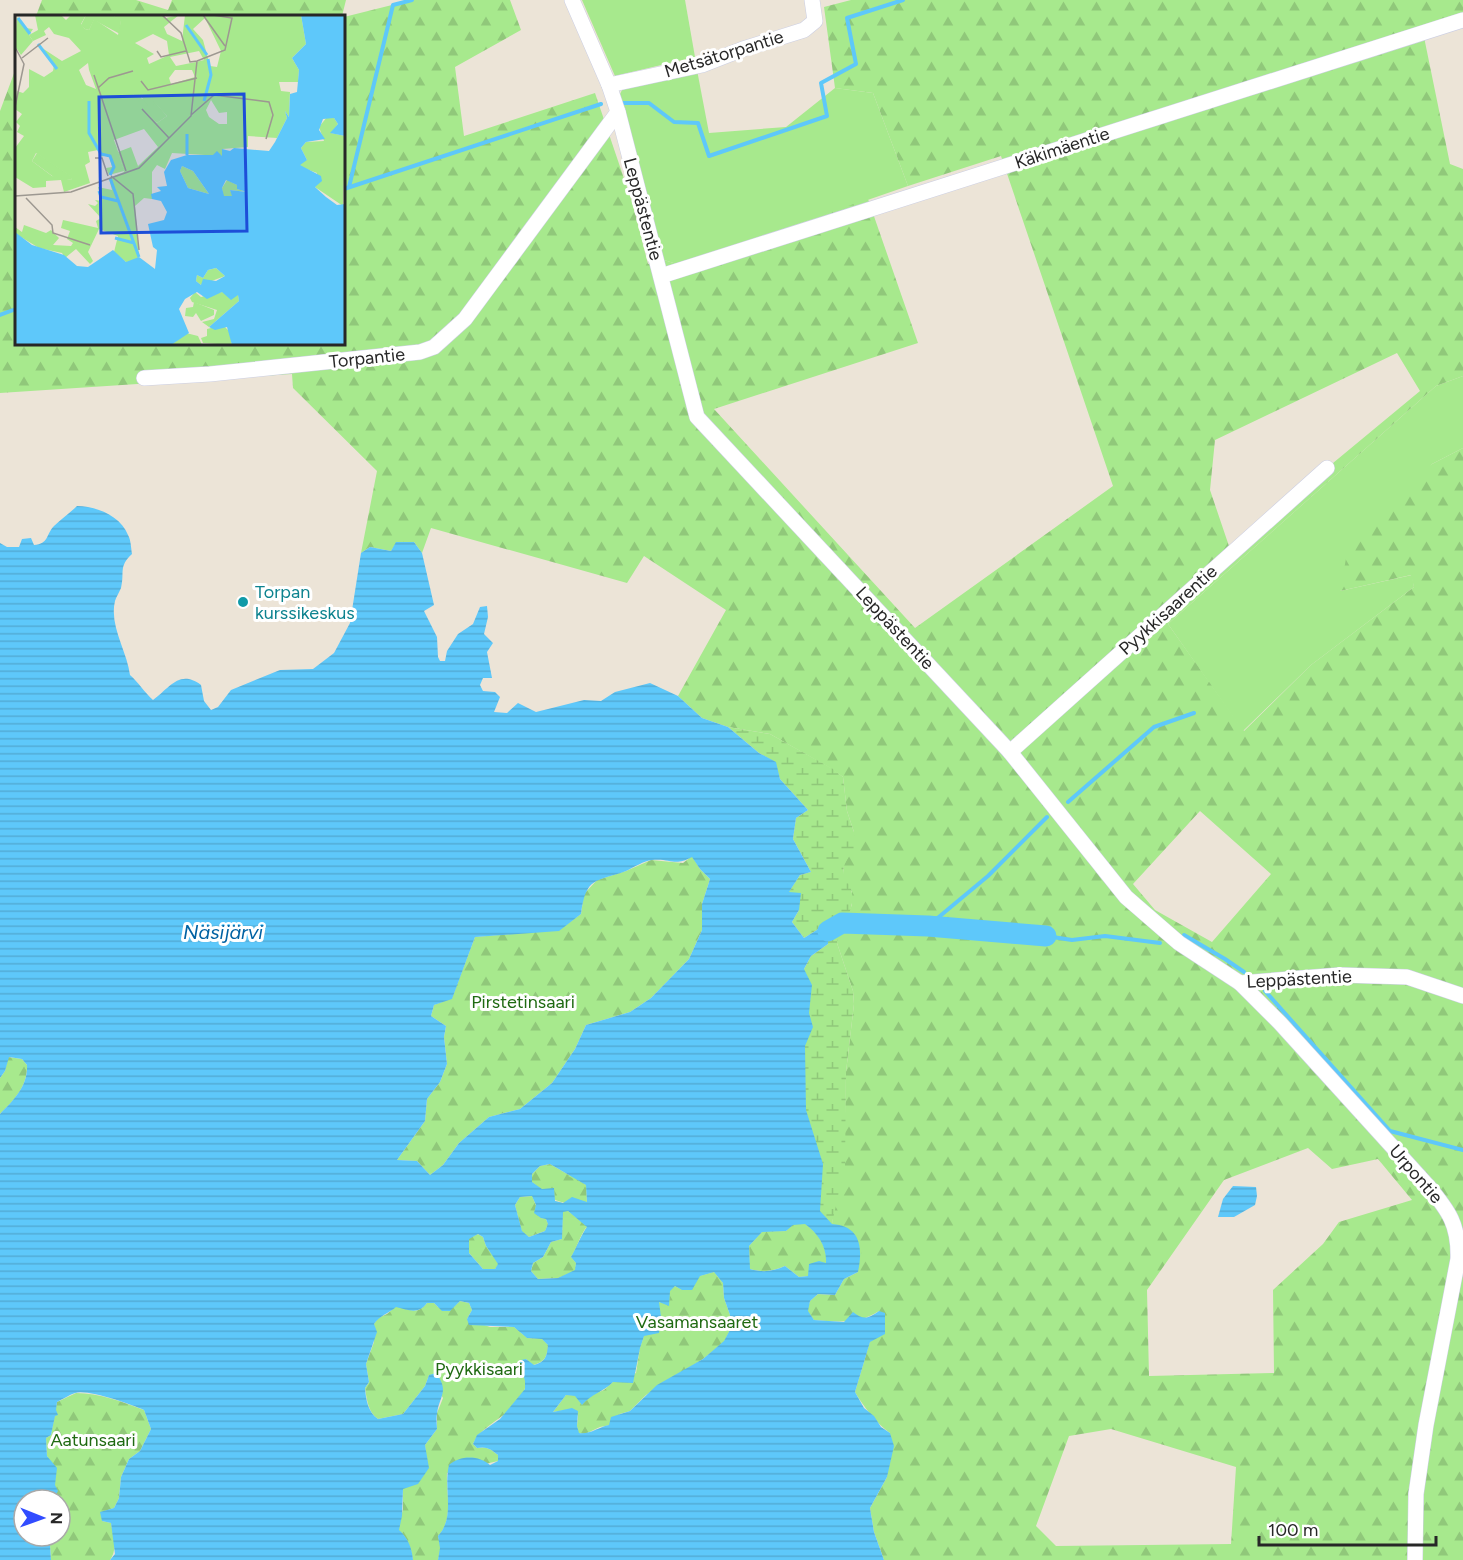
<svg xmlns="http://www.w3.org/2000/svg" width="1463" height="1560" font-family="Figtree,sans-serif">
<defs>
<pattern id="forest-firs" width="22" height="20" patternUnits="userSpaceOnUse" patternTransform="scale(1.5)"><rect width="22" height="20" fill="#a7e98d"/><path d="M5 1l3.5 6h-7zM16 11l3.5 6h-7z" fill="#90c87a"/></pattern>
<pattern id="wetland-marsh" width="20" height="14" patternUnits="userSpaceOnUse" patternTransform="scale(1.5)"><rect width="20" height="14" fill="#a7e98d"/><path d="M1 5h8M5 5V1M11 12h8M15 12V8" fill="none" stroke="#90c87a"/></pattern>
<pattern id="water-rules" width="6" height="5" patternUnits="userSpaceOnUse" patternTransform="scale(1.5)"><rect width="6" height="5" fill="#5ec8fa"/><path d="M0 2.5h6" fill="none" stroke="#52acd6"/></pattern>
</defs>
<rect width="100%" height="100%" fill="#ece4d7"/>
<g fill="#a7e98d">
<polygon points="582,0 685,0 695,57 615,76"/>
<polygon points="697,70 709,133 786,127 835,88 873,93 908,186 680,265 664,260 619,96 624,86"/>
<polygon points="1463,376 1463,448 1432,464 1340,591 1412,575 1414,587 1311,665 1243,731 1168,624 1436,386"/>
</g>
<g fill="url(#forest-firs)" fill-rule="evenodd">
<polygon points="42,0 136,0 168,10 172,0 346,0 342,16 36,16"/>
<path d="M412,0H510L521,30L455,67L464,136L595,93L633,205L648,264L664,260L680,265L868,199L918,343L714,409L915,628L1113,486L1001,156L908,186L873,93L835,88L824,7L851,0H1463V25L1424,37L1450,164L1463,169V376L1436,386L1168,624L1244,731L1311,665L1414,587L1411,575L1340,591L1350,537L1432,464L1463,448V1560H884L874,1532L870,1508L887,1477L890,1433C877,1424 863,1406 855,1392L879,1311C860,1324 837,1322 814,1320L807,1311L810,1301L818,1294L835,1295L844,1279L858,1272L832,1224L845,1114L846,1072L854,1004L853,991L837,943V935L852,905V892L843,875L844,861L854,832L847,811L843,777L832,769L770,734L728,727L702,718L678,696L726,610L644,556L627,583L431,528L422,553L414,542H397L391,551L370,547L361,553L377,471L293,388L292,374L0,393V111L16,68V344H344V17ZM1397,353L1420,391L1327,468L1231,552L1210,490L1215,440ZM1200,811L1271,874L1212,942L1155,910L1133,884ZM1308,1148L1332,1169L1378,1159L1412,1200L1339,1222L1323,1244L1273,1290L1274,1373L1149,1376L1147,1290L1224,1180ZM1111,1429L1236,1467L1231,1544L1056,1546L1036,1526L1069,1436Z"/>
<polygon points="692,856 700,869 710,879 702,904 702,930 689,959 651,998 630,1012 586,1025 575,1049 552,1083 520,1109 489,1117 459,1143 443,1165 430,1175 417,1161 397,1160 425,1121 427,1099 440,1082 447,1064 444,1037 446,1026 431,1016 434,1005 452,998 475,937 559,930 581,914 584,894 597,880 626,871 651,860 683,863"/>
<path d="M8,1057L22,1059L27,1065C28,1086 14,1100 0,1114V1078L5,1071Z"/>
<path d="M550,1164L586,1185L587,1203C553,1204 558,1202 532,1182V1174L540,1166Z"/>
<polygon points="532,1196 541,1218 546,1219 548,1224 545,1231 529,1237 522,1232 515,1205 520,1197"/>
<path d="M563,1211H568L587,1226C580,1236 577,1247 571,1257L576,1263L575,1271L558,1278L538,1279L531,1271L533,1263L543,1257L551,1242L562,1239Z"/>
<path d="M805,1224C819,1233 827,1247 827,1264L809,1276L799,1277L785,1266C772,1271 764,1273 750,1269L749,1246L762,1232L786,1231L793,1225Z"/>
<polygon points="478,1234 483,1237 486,1246 499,1264 495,1269 483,1269 469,1253 469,1238"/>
<polygon points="714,1272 723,1283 724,1298 730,1315 731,1328 724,1342 703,1359 646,1395 630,1411 620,1414 610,1425 600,1427 585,1434 578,1433 577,1426 578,1416 572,1409 553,1412 566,1395 589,1396 604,1390 613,1382 636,1373 640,1348 644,1336 661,1317 658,1302 664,1303 670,1290 675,1286 682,1290 700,1276"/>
<path d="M460,1301L469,1303L472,1310L467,1319L490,1327H514L527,1338L542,1339L548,1345C547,1357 545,1362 533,1365L526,1359L520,1364C522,1372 527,1380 525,1388C519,1414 482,1422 473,1444L477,1448C486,1446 491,1449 498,1455V1461L447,1473C446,1495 454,1519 438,1536L441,1548L438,1560H413C411,1548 408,1538 398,1530L403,1509V1488L410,1486L426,1454L425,1445L437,1429V1413L443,1398L429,1375L425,1386L403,1414L378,1419C368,1412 367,1400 365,1388L369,1382L366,1364L374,1342V1324L378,1318L387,1314L396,1306C409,1310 418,1315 427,1303H434L438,1307L450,1310Z"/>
<path d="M76,1393C99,1393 123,1402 144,1410L151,1429L140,1451L129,1459L121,1477L119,1498L114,1508L105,1511L102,1521L111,1523C113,1536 118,1549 110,1560H51L50,1545L56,1541L57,1536H60V1511L62,1506L60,1500L55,1496L53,1465L47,1456L46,1438L51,1435L57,1402Z"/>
</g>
<path fill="url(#wetland-marsh)" d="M728,727L770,734L833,769L843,777L847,811L854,832L856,847C828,880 856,876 852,903C850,918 837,928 837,943L853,991L854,1004L846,1072L845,1166L832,1223C854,1227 855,1234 862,1254L850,1245L822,1243C810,1224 808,1220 787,1230C780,1233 769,1231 762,1232L749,1246L750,1269L723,1283L714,1272L700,1276L692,1290H682L675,1286L670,1290L669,1306L659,1302L661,1317L659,1333L644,1336L640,1348L633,1383L613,1382C603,1392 591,1394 582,1405L575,1396L566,1395L541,1363L547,1356L548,1345L542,1339L527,1338L514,1327L563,1295L569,1297L576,1293L574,1284L570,1282L564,1283L558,1278L575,1270L576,1263L571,1257L587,1226L568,1211H563L562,1239L545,1231L548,1224L547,1219L541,1218L534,1213L536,1205L532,1196V1182L542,1189L554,1188L555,1201L563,1203L572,1197L587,1202L586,1185L568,1176L804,969L811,956L828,944L820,928L804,938L792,922L799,910L788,893L800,875L811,872L793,839L796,818L808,810L780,779L775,762L759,753Z"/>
<g fill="url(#water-rules)" fill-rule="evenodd">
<path d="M77,506C96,506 121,516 128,535C131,540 131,548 132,554C118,567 125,572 121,588C119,593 116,597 115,601C109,626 127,651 130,675C139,683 144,692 153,700C170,688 179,669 201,685L204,701L211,710L218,707L231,690L280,670L313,669L334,653L350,623L361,553L370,547L391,551L396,542H414L422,553L434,605L424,611L437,637L438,657L440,661H445L447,651L458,634L473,624L480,607L487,606L488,617L484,634L493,643L487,652L492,678H483L480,685L483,691L495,692L500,697L494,712L507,713L518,703L536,712L584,700L601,701L615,692L650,683L678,696L702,718L728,727L759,753L776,762L780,779L808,810L796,818L793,839L811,872L800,875L789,892L801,893L799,910L792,922L804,938L820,928L828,931V944L811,956L804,969L812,985L809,1013L813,1027L805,1046L806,1110L823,1164L820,1211L832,1224C861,1226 863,1248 858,1272L844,1279L835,1295L818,1294L810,1301L808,1311L814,1320L844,1322L853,1312C864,1321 869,1318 879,1311L885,1313V1334L870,1342L855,1392L864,1408L874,1416L881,1427L890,1433L894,1446L887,1477L870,1508L874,1532L884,1560H438L440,1548L438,1536C456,1516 443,1489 449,1465C460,1455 479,1455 490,1465L498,1461V1455C491,1449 486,1446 477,1448L473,1444L477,1435L500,1419L525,1389V1381L520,1364L521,1360L526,1359L534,1365C545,1362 547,1357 548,1345L542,1339L527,1338L514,1327L469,1325L467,1319L472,1310L469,1303L460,1301L450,1311H442L434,1303H427C418,1315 409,1310 396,1307C389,1313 379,1316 374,1324L377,1332L366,1364L369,1382L365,1388C366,1400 368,1412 378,1419L403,1414L425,1386L429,1375L436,1373C450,1392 439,1396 437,1414C436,1419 437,1425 437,1429L425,1445L429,1468L418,1484L403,1489L402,1516L399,1530C408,1538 412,1548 413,1560H110L115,1554L111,1523L102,1521L100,1512L114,1508L119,1498L121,1477L129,1459L140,1451L151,1429L144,1410C130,1404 88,1389 75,1393C69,1395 63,1399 57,1402L56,1410L58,1415L55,1416L51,1435L46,1438L47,1456L57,1468L55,1485L58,1491L55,1496L58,1500H24V1536H57L56,1541L50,1545L51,1560H0V1114C14,1100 28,1086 27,1065L22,1059L9,1057L5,1071L0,1078V543L7,547H19L22,539L31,538L34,545C49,544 46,534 54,526C61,519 70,513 77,506ZM692,857L700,869L710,879L702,904V930L689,959L651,998L630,1012L586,1025L575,1049L552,1083L520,1109L489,1117L459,1143L443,1165L430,1175L417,1161L397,1160L425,1121L427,1099L440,1082L447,1064L444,1037L446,1026L431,1016L434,1005L452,999L475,937L559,931L581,914C586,876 596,882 626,871C634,867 644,861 652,860C671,858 674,867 692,857ZM550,1164L586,1185L587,1202L572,1197L563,1203L555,1201L554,1188L542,1189L532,1182V1174L540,1166ZM532,1196L536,1205L534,1213L541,1218L546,1219L548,1224L545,1231L529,1237L522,1231L515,1205L520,1197ZM568,1211L587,1227C580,1237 577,1247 571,1257L576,1263L575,1270L558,1278L538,1279L531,1271L533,1263L543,1257L551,1242L562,1239L563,1212ZM805,1224C818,1233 827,1247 826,1263L819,1261L809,1264L808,1276L799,1277L785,1266C773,1271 764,1273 750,1269L749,1246L762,1232L786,1231L793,1225ZM478,1234L483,1237L486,1246L498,1264L495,1269H483L469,1253V1239ZM714,1272L723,1283L724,1298L730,1315L731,1328L724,1341L703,1359L657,1385L630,1411L611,1417L609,1425C599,1427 589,1435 579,1433L577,1426L578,1411L572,1408L553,1412L566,1395L575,1396L582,1405C591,1394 603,1392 613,1382L633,1383L640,1348L644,1336L659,1333L661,1317L659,1302L669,1306L670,1291L675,1286L682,1290H692L700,1276Z"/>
<polygon points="1233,1186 1256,1187 1257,1196 1255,1205 1234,1217 1218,1217 1223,1199"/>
</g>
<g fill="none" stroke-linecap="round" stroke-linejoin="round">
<g stroke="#5ec8fa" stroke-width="4">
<polyline points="623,103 649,103 674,122 698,123 709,156 827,116 821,83 856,64 847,18 903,0"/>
<polyline points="349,187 393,5 412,0"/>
<polyline points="344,189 601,104"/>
<polyline points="0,315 16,309"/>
<polyline points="1068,802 1154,727 1194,713"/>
<polyline points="928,926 988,876 1047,817"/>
<polyline points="1184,935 1225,959 1244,972"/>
<polyline points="1046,936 1072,940 1105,936 1160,943"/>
<polyline points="1265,991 1390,1131 1463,1150"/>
</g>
<polyline stroke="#5ec8fa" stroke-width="21" points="828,931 842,923 928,926 1046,936"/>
<g stroke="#cccfe3" stroke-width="16">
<g id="minor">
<polyline points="572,0 609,85 618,112 697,417 1010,752 1126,897 1179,943 1240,983 1340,975 1407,977 1463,996"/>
<polyline points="609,85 702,65 743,49 804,30 815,21 812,0"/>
<polyline points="661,276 1463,20"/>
<polyline points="144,378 210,374 420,352 434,347 465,319 618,112"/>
<polyline points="1010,752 1327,468"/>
<path d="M1240,983L1280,1023L1428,1186C1449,1211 1459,1225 1458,1259L1426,1425L1416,1494L1415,1560"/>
</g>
</g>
<use href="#minor" stroke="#fff" stroke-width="15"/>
</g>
<circle fill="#0f9aa8" stroke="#fff" stroke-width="2" cx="243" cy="602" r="6"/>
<g text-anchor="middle" stroke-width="6" stroke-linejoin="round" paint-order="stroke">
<g font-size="18" fill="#272727" stroke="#fff">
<text transform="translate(724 54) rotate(-17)" y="6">Metsätorpantie</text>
<text transform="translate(1062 148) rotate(-18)" y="6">Käkimäentie</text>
<text transform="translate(643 209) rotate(75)" y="6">Leppästentie</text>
<text transform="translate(367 358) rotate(-6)" y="6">Torpantie</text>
<text transform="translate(1168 610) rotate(-42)" y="6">Pyykkisaarentie</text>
<text transform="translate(895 628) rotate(47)" y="6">Leppästentie</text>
<text transform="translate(1299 979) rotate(-3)" y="6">Leppästentie</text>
<text transform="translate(1416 1174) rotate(49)" y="6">Urpontie</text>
</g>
<g font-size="18" fill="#0d838f" stroke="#fff" text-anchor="start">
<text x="255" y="598">Torpan<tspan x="255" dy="21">kurssikeskus</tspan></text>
</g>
<g font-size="18" fill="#1f6a12" stroke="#fff">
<text x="523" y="1008">Pirstetinsaari</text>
<text x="697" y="1328">Vasamansaaret</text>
<text x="479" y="1375">Pyykkisaari</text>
<text x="93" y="1446">Aatunsaari</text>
</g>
<g font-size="20" font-style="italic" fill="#0062a3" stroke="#fff">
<text x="223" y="939">Näsijärvi</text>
</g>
</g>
<g transform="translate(15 15)">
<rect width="330" height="330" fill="#ece4d7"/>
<path d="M71,0H97L106,5L105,19L79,5L74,15L70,14L66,10ZM2,2L10,13L18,14L14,20L18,26L6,40L0,31ZM124,78L127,84L138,85L152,101L142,108L120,84L118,79ZM102,133L109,156L94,160L91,153L97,152L93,137ZM22,138L56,161L57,165L40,163L17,146ZM179,287L199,295V300L186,306L181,298L178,302L170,301L171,293L178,292Z" fill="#a7e98d"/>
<path d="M20,0H46L51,5L56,0H71L66,9L70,14L74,15L79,4L103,20L106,6L97,0H148L151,3L164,0L149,12L152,19L167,26L170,0H286L291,29L277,43L284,55L283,67H264L266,76L275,77L274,102L270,96L272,103L262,123L233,121V132L207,134V141L157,138L150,154L142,150L137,157V184L129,183L120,191L124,242L118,247H111L99,237L103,221L84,214L73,237L78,246L75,249L61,234L50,243L47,238L24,233L1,219L0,212L7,217L9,210L31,218L36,215L44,223L38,230L56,231L58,228L52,224L55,216L46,213L48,205L83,213L81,206L86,203L73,189L80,191L83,188L80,185L87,186L83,172L97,175L94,163L109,157L103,137L116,132L123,151L143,132L129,114L99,125L102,133L93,140L85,142L83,135L73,137L75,147L70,150L75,168L49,177L46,165L31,166V172L18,173L0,162V133L9,121L2,117L5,111L1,107L7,99L0,94L2,76L8,78L14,72V54L29,62L38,56L39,50L24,31L47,46L66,36L54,23L39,19L34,12L29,16L31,20L18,26L14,20L23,15ZM190,3L206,36L202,52L195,51L188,25L178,14ZM138,19L152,26L154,40L134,49L132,43L139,39L120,28ZM184,36L189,45L181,47L161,51L155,42ZM73,48L74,55L81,74L71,70L64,55ZM160,55H177L180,62L156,69L154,63ZM118,79H124L134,92H139L138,86L152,101L142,108ZM196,85L204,98L212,97V109H204L194,102L191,95ZM21,138L55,161L57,165L37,161L17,146ZM312,102L319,103L323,109L316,118L330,121L328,191L300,172L302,158L286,152L280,146L292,145L286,133L291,127L309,126L304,112ZM167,151L178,156L194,179L173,173L165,156ZM212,165L222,170V174L233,177L215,175L218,181H208L207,173ZM201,253L210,261L186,270L181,266L182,260L188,263L193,255ZM180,277L186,282L207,277L223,279L224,286L194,312L187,307L199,304L202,295L177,287L175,283ZM208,310L215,317L217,330L188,328L186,323L192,321V314ZM171,318L183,321L187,330H156Z" fill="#a7e98d" fill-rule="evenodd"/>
<path d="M286,0H330V121L315,118L323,109L319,103L308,104L304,115L310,124L291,127L286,133L292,145L285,150L306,161L307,166L300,172L311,182L322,190L330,189V330H217L212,312L200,315L194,312L224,286L223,280L216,285L207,277L192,284L182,277L170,284L164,294L174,318L156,330H0V217L17,230L49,240L62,251L73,252L98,235L111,247L124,242L140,254L142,235L138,232L133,209L149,205L152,197L146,186L137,184L136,179L146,176L142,172L152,171L149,157L156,145L172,140H198L202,136L207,141V134L215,136L219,133L254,136L260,127L272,103L270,96L274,102L275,79L282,77L284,55L277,43L291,29ZM167,151L178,156L194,179L173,173L165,156ZM211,165L222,170V174L232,177L215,175L217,181H209L207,173ZM201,253L210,261L201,266L188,264L186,270L181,266L182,260L188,263L193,255Z" fill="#5ec8fa" fill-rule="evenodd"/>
<path fill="none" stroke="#5ec8fa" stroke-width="3" d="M3,3L15,19M171,10L192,40M23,29L42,54M74,86V118L86,139L95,141L99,152L95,160M189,86L196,60L193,44M172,140V119M95,163L124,242M84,176L86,182L103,186M100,223L119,228"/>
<path fill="none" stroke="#9d9891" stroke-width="1.5" d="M147,0L166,18L175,47L182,46M188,0L210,31M0,32L9,49L0,92M142,36L146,42L171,36M7,43L33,23M182,46L210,35L217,3L198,0M79,60L111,156M126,66L133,75L182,63M83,73L94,63L118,56M127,94L154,123M176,100L199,80L254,87L258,100L251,124M80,143H87L93,161M96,161L118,179L124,235M0,181L56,177L124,153L176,101L182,46M11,183L37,210L38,218L75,230"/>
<path fill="#1d4ed8" fill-opacity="0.15" stroke="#1d4ed8" stroke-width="3" d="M229,79L232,216L86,218L84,82Z"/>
<rect width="330" height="330" fill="none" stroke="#272727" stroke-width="3"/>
</g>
<g transform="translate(42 1518) rotate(91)"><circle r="28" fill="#ffffff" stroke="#a9a9a9" stroke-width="1.5"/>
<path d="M0-4.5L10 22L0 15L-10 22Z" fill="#314cff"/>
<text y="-9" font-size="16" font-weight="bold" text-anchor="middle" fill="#272727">N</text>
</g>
<path d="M1259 1536v9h177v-9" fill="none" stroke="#272727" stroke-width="3"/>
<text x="1268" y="1536" font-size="18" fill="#272727" stroke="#ffffff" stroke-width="4.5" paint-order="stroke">100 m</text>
</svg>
